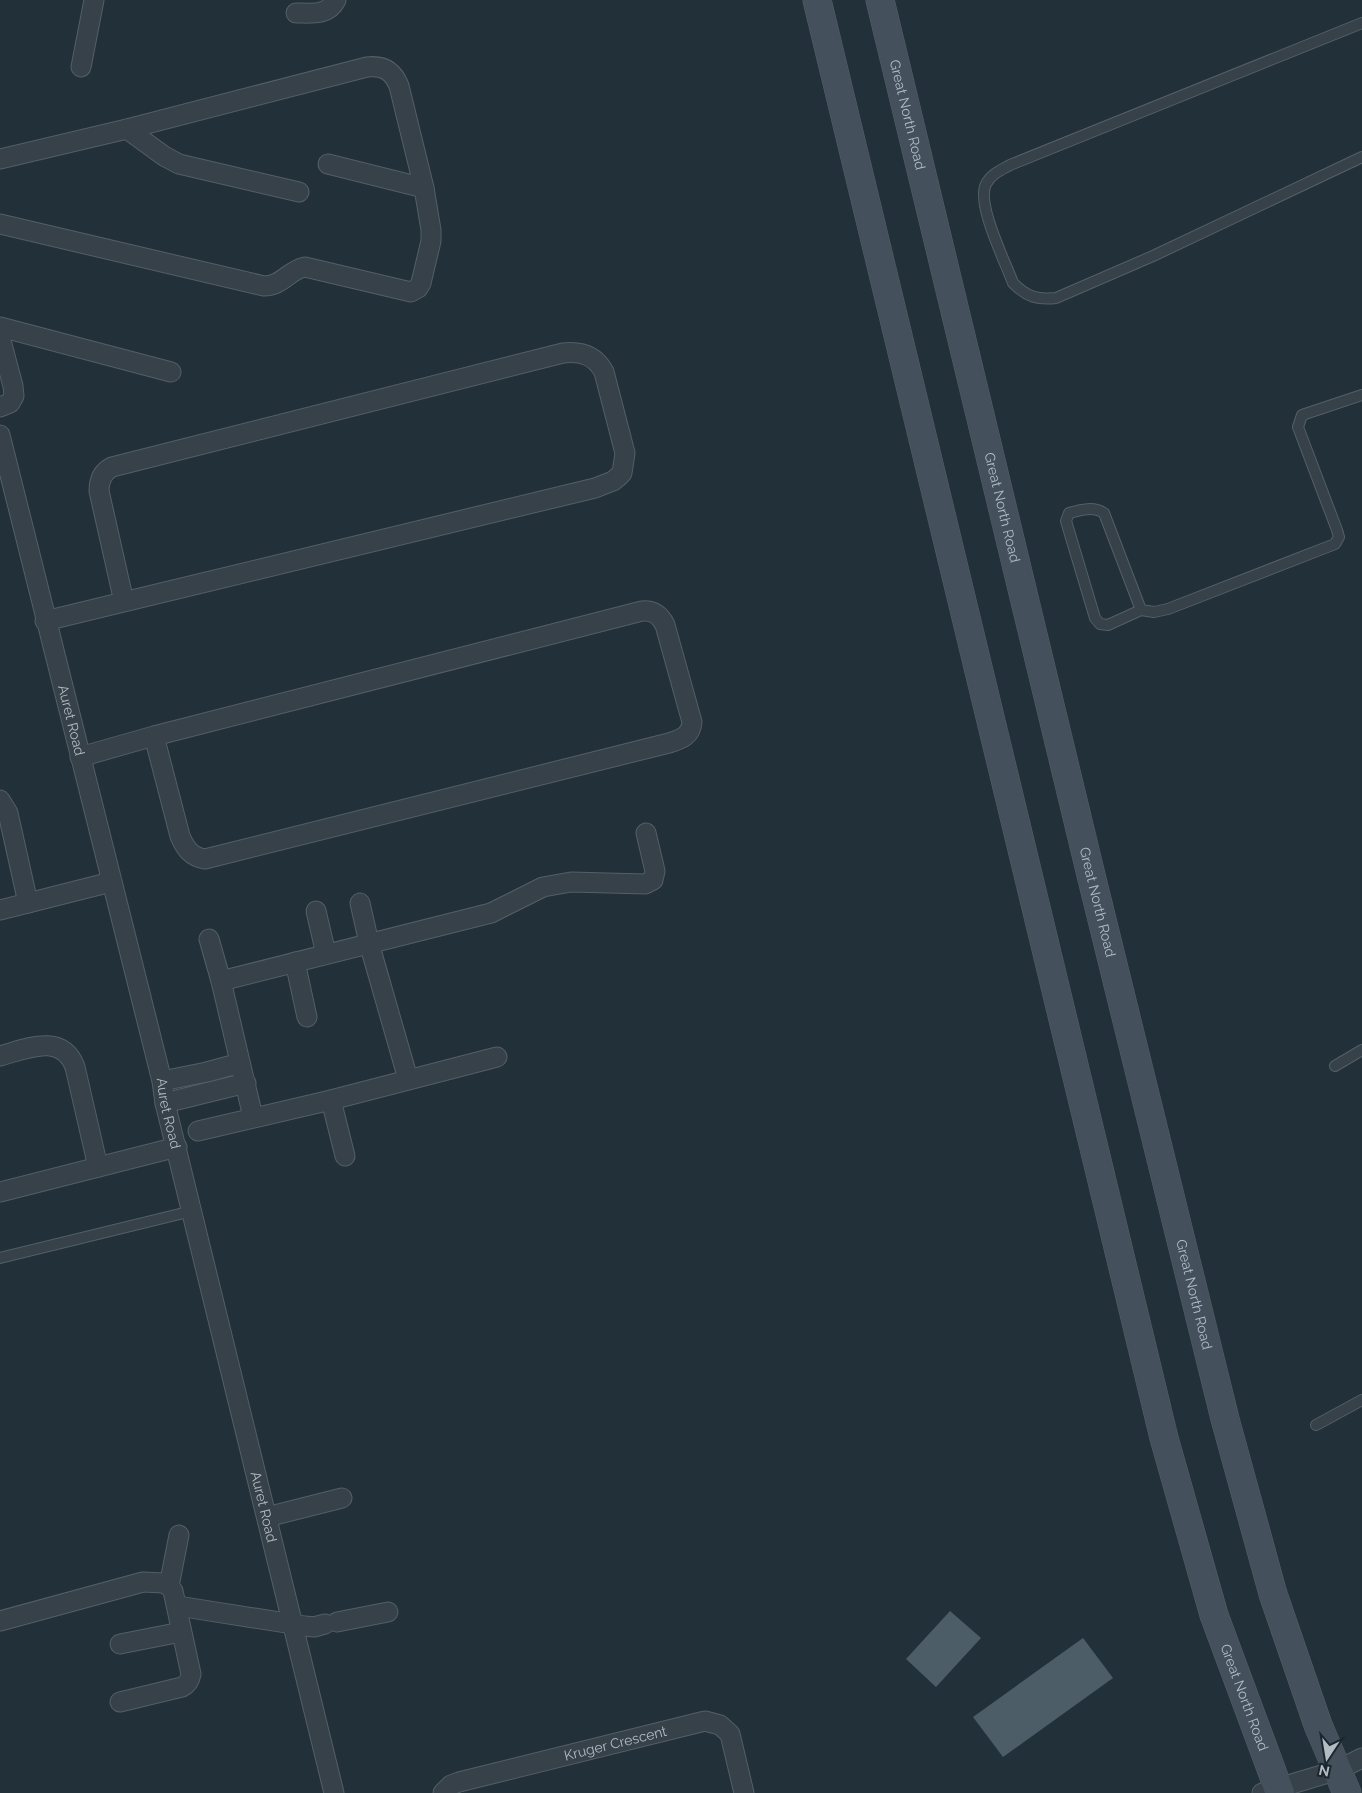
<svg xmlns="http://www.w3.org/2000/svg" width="1362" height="1793" font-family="Raleway,sans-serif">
<rect width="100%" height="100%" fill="#223039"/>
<g fill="#4d5d67">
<polygon points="950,1611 981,1638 936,1687 906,1659"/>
<polygon points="1083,1638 1113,1678 1003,1757 973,1717"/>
</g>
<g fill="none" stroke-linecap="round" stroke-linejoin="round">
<g stroke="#545f67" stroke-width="12">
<g id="lane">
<path d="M1362,23L1010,165C1001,170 991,174 986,184C976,204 1005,261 1013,283C1027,297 1037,300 1056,298L1153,256L1362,157"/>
<path d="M1141,610L1104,513C1093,506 1080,510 1069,513L1066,521L1095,618L1100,624L1108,625L1141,610L1154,612L1168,609L1335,544L1339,537L1337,530L1298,427L1302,415L1362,395"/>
<polyline points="1335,1066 1362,1050"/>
<polyline points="0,1258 192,1211"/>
<polyline points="1316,1425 1362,1400"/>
</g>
</g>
<g stroke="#545f67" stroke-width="21">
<g id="street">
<path d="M296,13C311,13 328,16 336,0"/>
<polyline points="81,67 94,0"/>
<polyline points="127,129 164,156 179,164 299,192"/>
<path d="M0,159L127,129L367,67C383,65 393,71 399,86L424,188L431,230V241L421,283L418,288L411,292L305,267C289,270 282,286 264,286L0,224"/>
<polyline points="328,164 424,188"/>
<polyline points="0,327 171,372"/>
<polyline points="0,337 13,386 14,396 10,403 0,407"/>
<path id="s1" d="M0,435L162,1081L165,1103L334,1793"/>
<path d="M45,621L595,488L613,481L618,477L622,473L624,460L625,453L604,372C595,355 581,351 563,353L112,467C102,472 99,481 99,491L124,602"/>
<path d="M80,757L154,736L642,611C653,610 660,615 665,625L692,722C691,736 681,739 669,743L205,859C191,857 185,848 180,836L154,736"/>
<polyline points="0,800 8,813 28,903"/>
<polyline points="360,903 369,943 408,1079"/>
<polyline points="0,910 111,882"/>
<polyline points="316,911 326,954"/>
<polyline points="209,939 221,981 253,1117"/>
<polyline points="295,962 307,1017"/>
<polyline points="221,981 491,913 543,887 571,882 645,884 653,880 655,871 646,833"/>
<path d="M0,1056C26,1049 62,1032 75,1067L98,1167"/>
<polyline points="162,1081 207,1072 240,1063"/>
<polyline points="331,1100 345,1156"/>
<polyline points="165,1103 246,1083"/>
<polyline points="198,1131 331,1100 497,1057"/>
<polyline points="0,1192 177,1147"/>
<polyline points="267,1517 342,1498"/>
<polyline points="169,1586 179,1535"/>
<polyline points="178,1606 305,1626 314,1627 325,1624"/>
<path d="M0,1621L143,1582L163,1583L169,1586L173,1591L191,1674C190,1680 188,1684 182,1687L120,1702"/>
<polyline points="337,1622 388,1612"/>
<polyline points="120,1644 181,1632"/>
<path id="s2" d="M443,1793L451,1785L459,1782L705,1721L720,1725L730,1734L744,1793"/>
<polyline points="1262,1793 1338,1770 1362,1758"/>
</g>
</g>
<g stroke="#545f67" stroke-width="29">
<g id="secondary">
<path id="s3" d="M817,0L1164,1438L1214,1615L1280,1793"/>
<path id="s4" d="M880,0L1091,875L1225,1419L1273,1594L1318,1725L1347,1793"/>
</g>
</g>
<use href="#lane" stroke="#364149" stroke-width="10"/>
<use href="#street" stroke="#364149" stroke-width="19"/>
<use href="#secondary" stroke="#44515c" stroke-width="28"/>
</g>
<g text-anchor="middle" stroke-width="4" stroke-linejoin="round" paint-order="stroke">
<g font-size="14" fill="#b1bcc5" stroke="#1b262e">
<text dy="5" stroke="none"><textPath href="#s4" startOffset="118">Great North Road</textPath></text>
<text dy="5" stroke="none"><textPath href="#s4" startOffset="522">Great North Road</textPath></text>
<text dy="5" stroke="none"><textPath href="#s1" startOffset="294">Auret Road</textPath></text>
<text dy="5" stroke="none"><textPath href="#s4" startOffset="928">Great North Road</textPath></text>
<text dy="5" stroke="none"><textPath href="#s1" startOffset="699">Auret Road</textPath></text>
<text dy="5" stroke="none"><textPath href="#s4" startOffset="1332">Great North Road</textPath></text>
<text dy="5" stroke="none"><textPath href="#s1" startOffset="1104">Auret Road</textPath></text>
<text dy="5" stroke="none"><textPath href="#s3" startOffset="1751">Great North Road</textPath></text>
<text dy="5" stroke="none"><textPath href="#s2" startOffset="181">Kruger Crescent</textPath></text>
</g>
</g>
<g transform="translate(1327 1758) rotate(192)" stroke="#1b262e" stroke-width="4" paint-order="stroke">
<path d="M0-4L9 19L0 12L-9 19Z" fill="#b1bcc5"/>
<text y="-8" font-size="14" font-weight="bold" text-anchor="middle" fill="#b1bcc5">N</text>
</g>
</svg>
